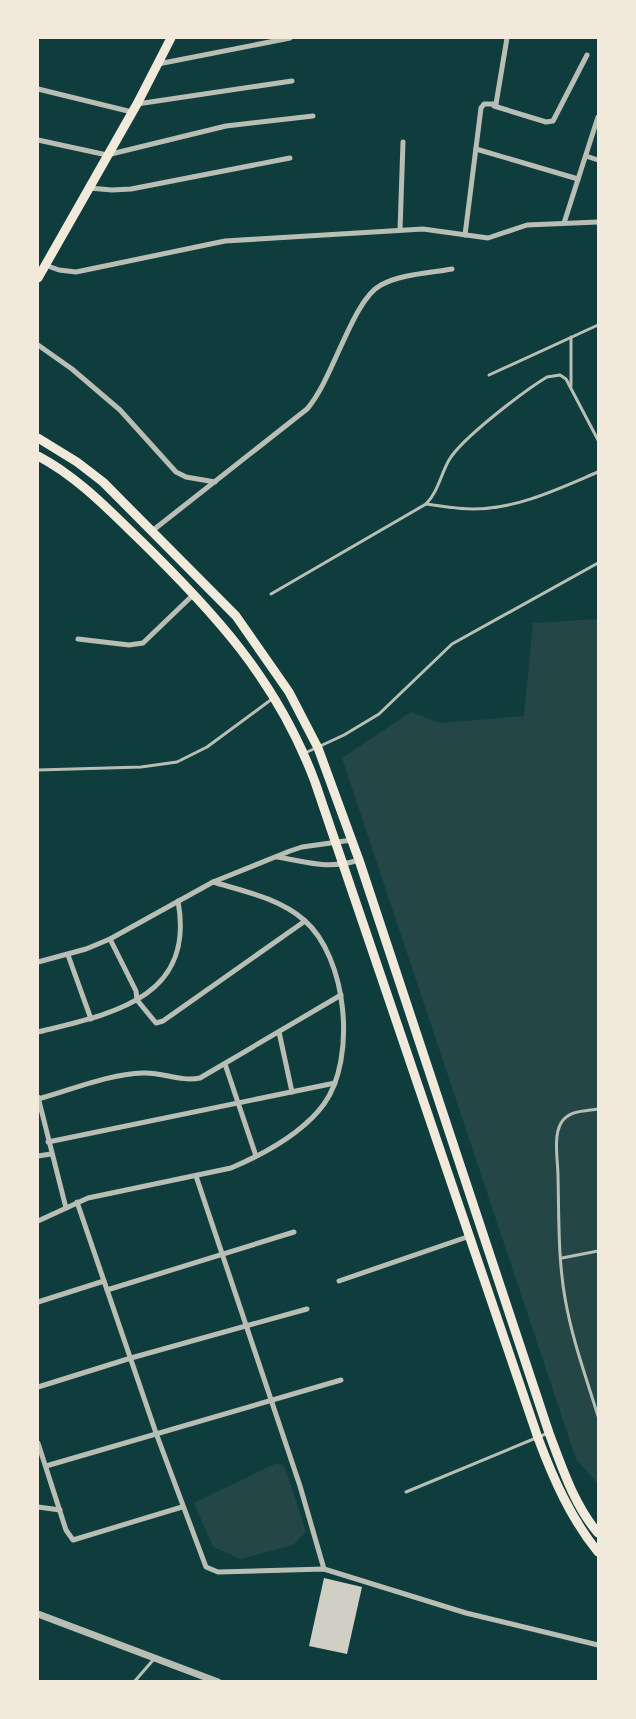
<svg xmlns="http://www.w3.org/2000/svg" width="636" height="1719" font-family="'Playfair Display',serif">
<rect width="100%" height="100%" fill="#0f3d3e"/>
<g fill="#244646">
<polygon points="598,619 598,1484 576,1459 342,758 411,712 440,723 524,716 533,623"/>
<polygon points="277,1463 285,1467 306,1532 293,1545 241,1559 213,1547 194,1503"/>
</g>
<polygon fill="#cfcfc3" points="324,1578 362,1587 347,1654 309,1646"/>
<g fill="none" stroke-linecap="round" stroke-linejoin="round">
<g stroke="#b8beb3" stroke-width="3">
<polyline points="571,337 571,386"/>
<polyline points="489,375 598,325"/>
<path d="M426,504C442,506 457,509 473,509C517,509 558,489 598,472"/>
<path d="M271,594L426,504C438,492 441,474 449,460C462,438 524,391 547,377L560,375L566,379L598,440"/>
<polyline points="305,753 344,735 379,714 452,644 598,563"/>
<polyline points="38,770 141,767 177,762 207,747 272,699"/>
<path d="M598,1109C585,1111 569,1110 561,1123C553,1137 558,1161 558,1176C559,1216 558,1259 565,1298C572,1339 586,1377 598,1416"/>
<polyline points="562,1258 598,1251"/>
<polyline points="406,1492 548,1433"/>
<polyline points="134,1682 154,1659"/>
</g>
<g stroke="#b8beb3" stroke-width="5">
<polyline points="158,64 290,38"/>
<polyline points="38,89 132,112"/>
<polyline points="137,104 292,81"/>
<polyline points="494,106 546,122 553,121 587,55"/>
<polyline points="38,140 107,155 226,126 313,116"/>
<polyline points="476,149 578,179"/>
<polyline points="586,156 598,160"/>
<polyline points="89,188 112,190 131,189 290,158"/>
<polyline points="564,223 598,117"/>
<polyline points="400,230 403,142"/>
<polyline points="465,235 481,108 484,104 496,104 507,38"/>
<polyline points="45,265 59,270 76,272 225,241 423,229 488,238 527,225 598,222"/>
<polyline points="38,345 72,369 120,410 176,472 186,477 215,482"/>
<path d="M152,531L307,409C334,378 352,300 381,285C401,274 430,273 452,269"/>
<polyline points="78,639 129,645 143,643 193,595"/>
<path d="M277,857C308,862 327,870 359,860"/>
<polyline points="110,939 136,991 137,1000 156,1023 163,1021 305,921"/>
<polyline points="68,955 91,1019"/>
<polyline points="38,962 86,949 110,939 213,882 290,851 302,847 352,840"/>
<path d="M38,1032C111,1014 196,999 178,901"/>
<polyline points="279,1032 292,1092"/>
<polyline points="225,1064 256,1156"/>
<polyline points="38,1097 66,1208"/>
<path d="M38,1099C71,1090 108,1074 143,1073C163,1072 180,1082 200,1078L341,995"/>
<polyline points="48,1142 335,1083"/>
<polyline points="38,1156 51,1154"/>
<polyline points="196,1176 300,1486 324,1569"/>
<polyline points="77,1202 156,1433 206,1567 218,1572 324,1569 466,1613 598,1645"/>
<path d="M38,1221L88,1198L231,1168C264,1154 302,1134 324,1104C357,1058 347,957 304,920C279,898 243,891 213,882"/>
<polyline points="339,1281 470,1236"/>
<polyline points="107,1290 294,1232"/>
<polyline points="38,1302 104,1281"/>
<polyline points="38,1387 131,1358 307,1309"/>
<polyline points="38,1443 66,1530 73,1540 182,1507"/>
<polyline points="46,1466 341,1380"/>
<polyline points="38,1507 60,1510"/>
</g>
<polyline stroke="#b8beb3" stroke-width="7" points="38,1614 218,1682"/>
<g stroke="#f1e9da" stroke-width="9">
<polyline points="38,278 137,104 171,38"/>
<path d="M38,438L77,462L103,482L236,616L289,692L318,748L359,860L549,1433C562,1467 574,1505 598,1533"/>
<path d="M38,456C76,476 106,507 137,537C214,612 277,680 315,782L538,1438C553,1478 571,1519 598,1552"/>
</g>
</g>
<rect width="636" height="1719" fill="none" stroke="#f1e9da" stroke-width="78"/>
</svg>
